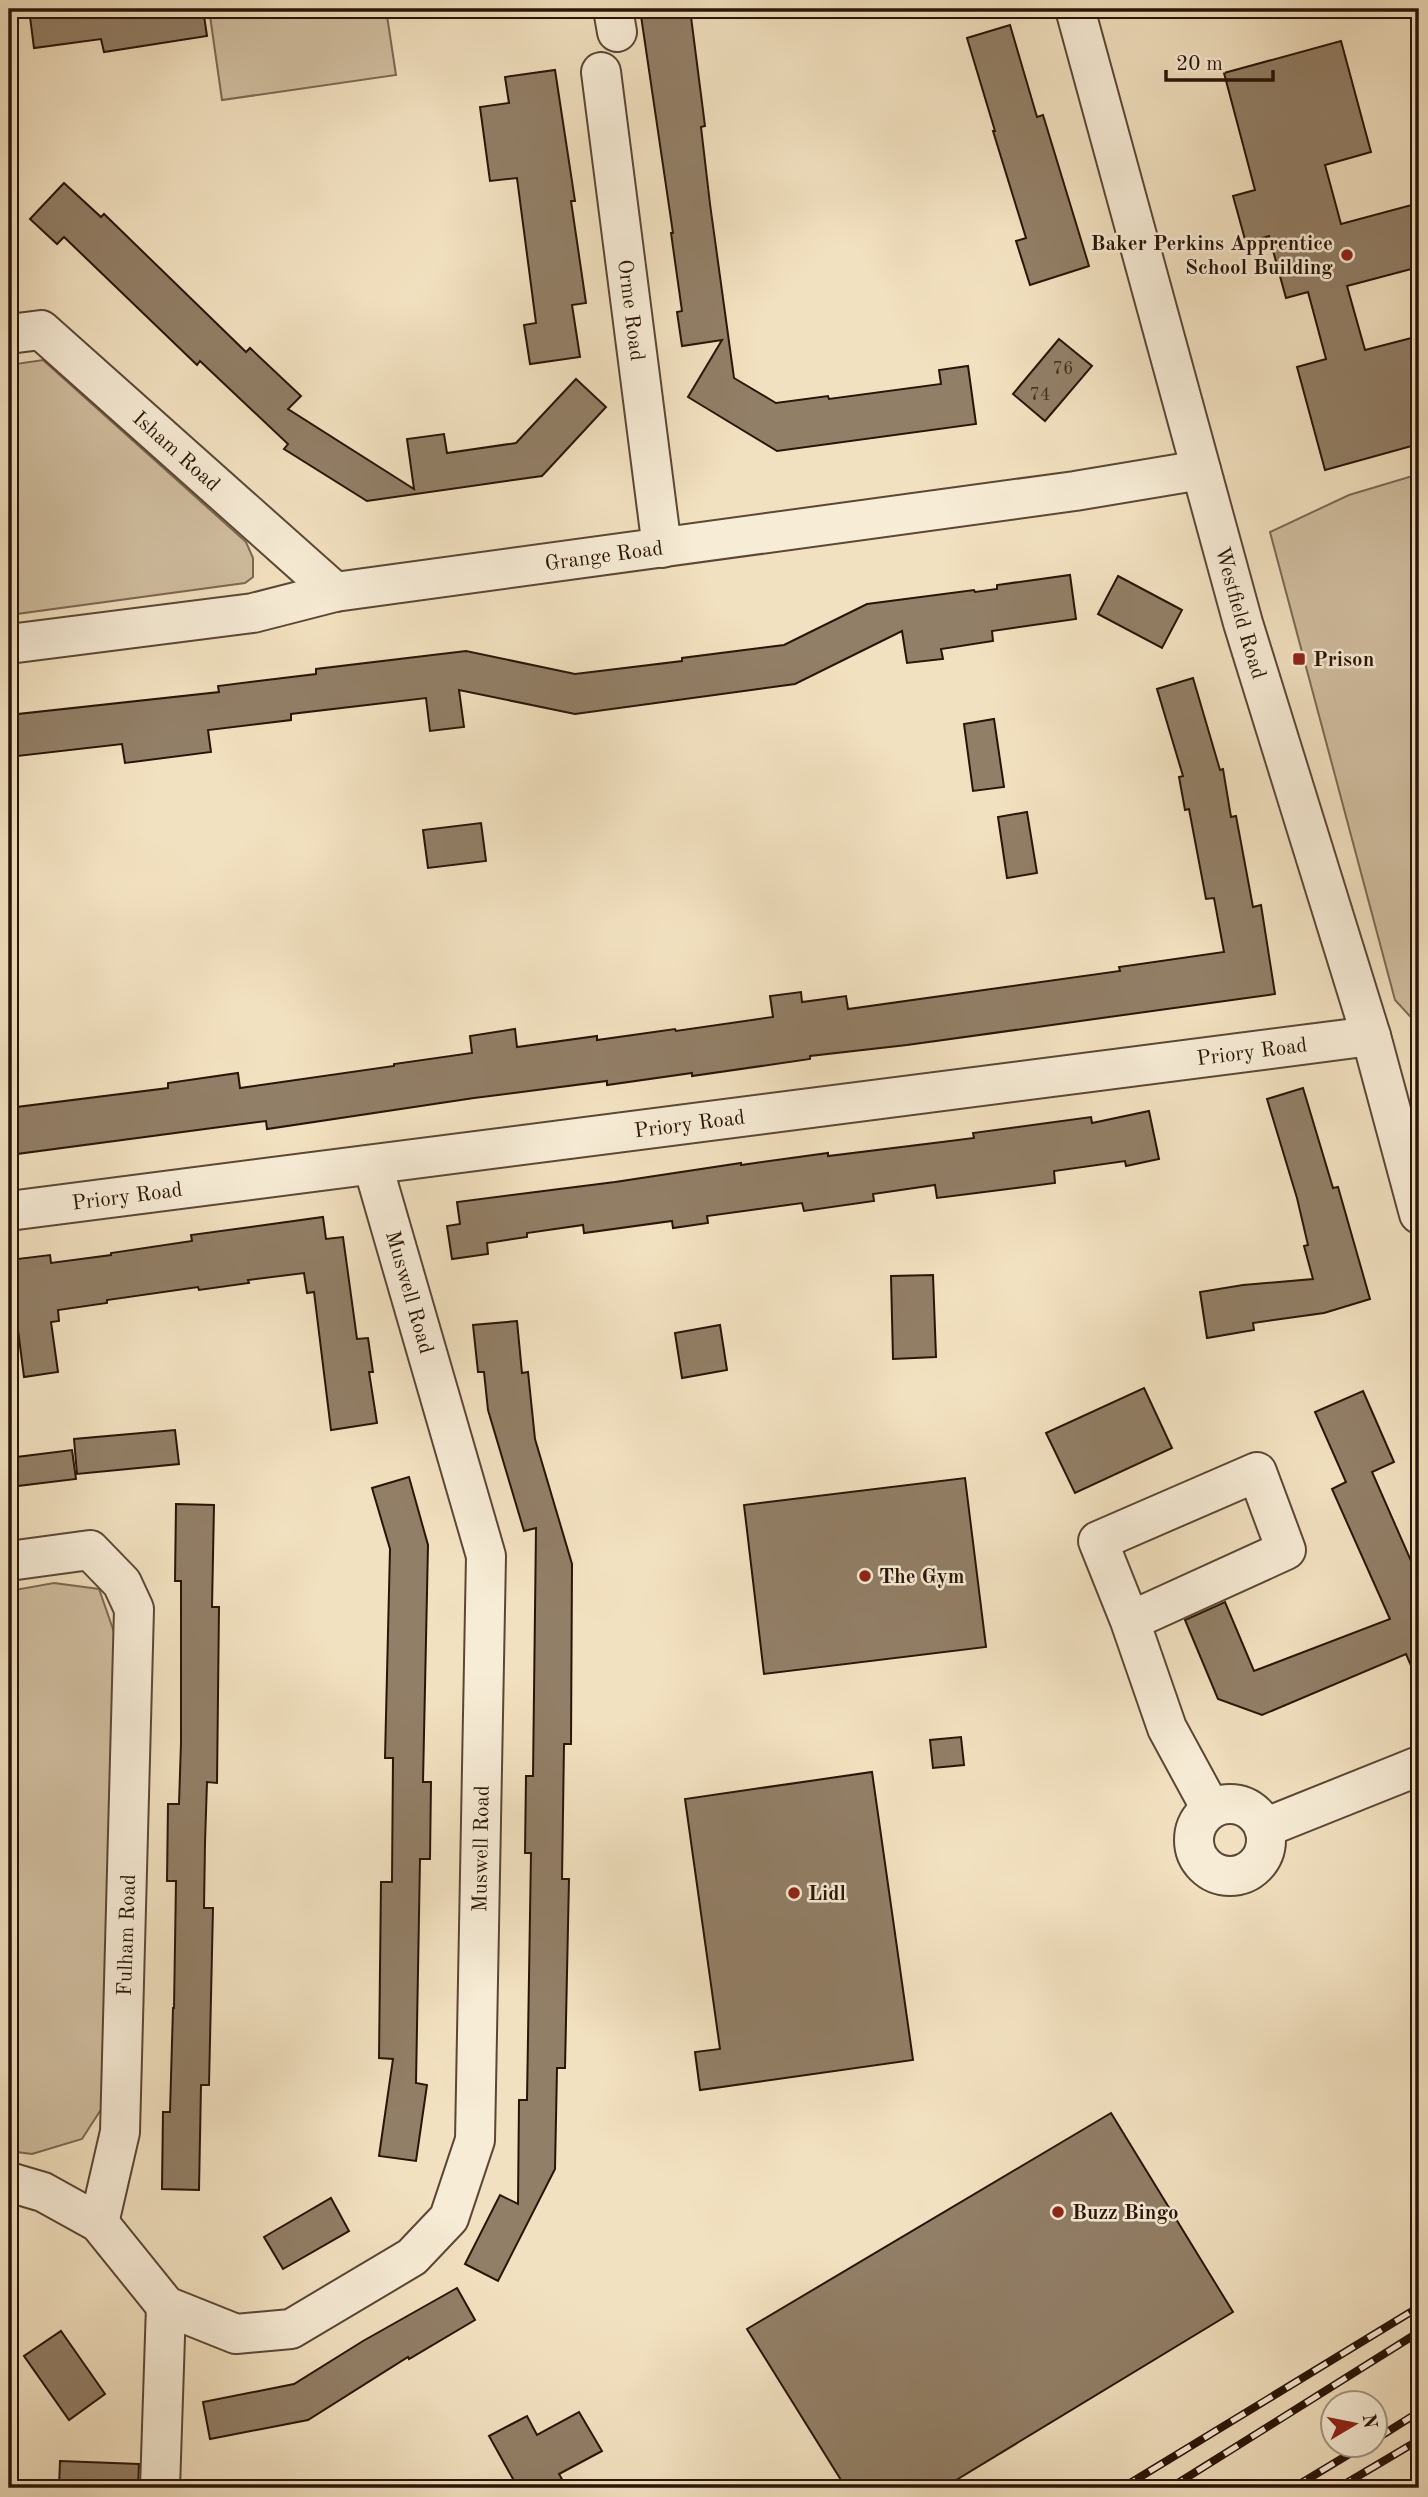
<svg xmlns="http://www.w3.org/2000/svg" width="1428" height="2497" font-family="'Old Standard TT',serif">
<rect width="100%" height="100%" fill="#f2e1c0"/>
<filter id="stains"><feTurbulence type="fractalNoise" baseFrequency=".00286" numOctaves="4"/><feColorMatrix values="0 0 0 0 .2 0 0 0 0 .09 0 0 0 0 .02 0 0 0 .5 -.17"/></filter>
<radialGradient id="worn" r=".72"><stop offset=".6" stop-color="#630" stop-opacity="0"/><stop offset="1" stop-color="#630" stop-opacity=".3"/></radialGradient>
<g fill="#d0bea0" stroke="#7c6953" stroke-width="2">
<polygon points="209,9 386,9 396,75 222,100"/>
<polygon points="43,360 246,542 253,558 253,577 245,583 9,615 9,365"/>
<polygon points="1419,474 1419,1026 1395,1000 1270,532 1349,495"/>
<polygon points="54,1583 99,1589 115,1635 102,2108 82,2139 32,2154 9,2151 9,1591"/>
</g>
<g fill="#927f67" stroke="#291406" stroke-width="2">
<polygon points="29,9 203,9 207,36 104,52 101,39 34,48"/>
<polygon points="640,9 690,9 705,126 701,127 710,204 734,378 776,403 828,396 829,399 941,384 939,370 968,366 976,424 777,451 688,397 722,340 682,346 677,312 682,311 671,233 673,233"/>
<polygon points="1010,25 1037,117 1043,115 1089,266 1030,285 1016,241 1026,238 993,131 995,131 967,38"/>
<polygon points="1341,41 1371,152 1325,165 1341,224 1419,203 1419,267 1347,286 1365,350 1419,336 1419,444 1325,470 1297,367 1326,359 1308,292 1286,298 1269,236 1246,243 1233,196 1255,190 1224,73"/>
<polygon points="555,70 575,201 571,201 586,303 572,305 580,357 530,364 524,325 536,323 517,178 490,181 480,107 509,103 505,77"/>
<polygon points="64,183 101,217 104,214 246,352 250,348 301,396 288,409 414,489 407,439 444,434 447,453 516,443 576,379 606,407 542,476 367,501 284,449 288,444 200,361 197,365 64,237 57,244 30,219"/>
<polygon points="1059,339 1092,366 1045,421 1013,394"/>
<polygon points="1070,575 1076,619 992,631 993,641 941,649 943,659 907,663 902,631 795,684 575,714 459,690 464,727 430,731 426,698 291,714 291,720 208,730 211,752 125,763 122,744 9,757 9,715 219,692 218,686 316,674 316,669 466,651 575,674 682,661 682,658 784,645 867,604 974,590 975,592 997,589 997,585"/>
<polygon points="1118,576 1182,610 1162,648 1098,614"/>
<polygon points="1193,678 1220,770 1223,769 1231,817 1236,816 1253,907 1261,905 1275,994 907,1045 810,1056 810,1059 692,1076 692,1073 607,1085 607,1081 474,1098 267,1129 266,1121 9,1155 9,1108 168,1088 168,1083 238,1073 240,1088 394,1066 394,1064 472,1053 470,1036 515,1029 517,1047 597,1036 597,1040 675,1029 676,1031 773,1017 770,996 801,992 802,1002 846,996 848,1009 1120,971 1119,967 1224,952 1214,898 1206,899 1189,809 1185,810 1179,777 1183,776 1157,689"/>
<polygon points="994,719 1004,787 973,791 964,724"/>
<polygon points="1027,812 1037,873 1007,878 998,817"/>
<polygon points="481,823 486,861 428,868 423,830"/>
<polygon points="1303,1088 1333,1188 1338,1187 1370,1299 1324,1313 1253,1323 1254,1330 1207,1338 1200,1292 1243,1285 1313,1279 1304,1246 1308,1245 1297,1198 1267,1099"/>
<polygon points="1149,1111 1159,1159 1126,1166 1125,1161 1054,1171 1055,1183 937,1198 935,1185 873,1194 874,1201 804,1211 802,1203 707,1216 708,1223 673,1228 672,1221 584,1233 583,1225 527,1233 527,1237 487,1243 488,1254 452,1259 447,1226 460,1224 457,1202 615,1182 741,1163 741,1165 828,1153 828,1156 942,1142 974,1138 973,1133 1091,1117 1092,1123"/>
<polygon points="323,1217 326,1239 343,1237 357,1339 368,1338 373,1372 369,1372 377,1423 331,1430 314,1292 307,1293 304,1273 248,1280 249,1283 199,1290 198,1287 107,1300 107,1303 58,1310 59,1321 51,1322 58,1372 24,1377 9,1260 50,1255 51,1263 111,1255 111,1253 192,1241 191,1235"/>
<polygon points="933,1275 936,1357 893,1359 891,1276"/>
<polygon points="517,1321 522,1373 528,1372 535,1439 572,1564 571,1744 564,1744 562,1879 569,1879 568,1926 565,2068 557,2068 555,2169 498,2281 465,2264 500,2195 518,2204 519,2100 527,2100 531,1853 525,1853 526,1776 533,1776 536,1528 524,1531 488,1410 484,1372 478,1372 473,1325"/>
<polygon points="720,1325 727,1370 682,1378 675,1333"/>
<polygon points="1144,1388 1172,1448 1075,1493 1046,1433"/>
<polygon points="1363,1391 1394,1462 1372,1472 1419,1579 1419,1684 1406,1654 1262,1715 1218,1699 1185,1620 1225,1602 1254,1671 1390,1619 1332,1489 1346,1482 1315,1412"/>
<polygon points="175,1430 179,1464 77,1474 74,1439"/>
<polygon points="72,1450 76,1479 9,1487 9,1458"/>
<polygon points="409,1477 428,1545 423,1782 431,1782 430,1859 420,1859 416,2083 427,2085 416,2161 379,2156 393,2059 379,2058 381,1882 392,1882 393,1758 385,1758 390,1549 372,1488"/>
<polygon points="965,1478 986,1647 764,1674 744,1505"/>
<polygon points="176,1504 214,1505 212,1607 219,1607 217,1783 207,1782 205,1843 204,1908 213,1908 209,2085 201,2085 199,2190 162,2189 163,2112 170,2112 173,2008 174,2008 176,1881 167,1881 168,1804 179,1804 181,1743 181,1581 175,1581"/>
<polygon points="961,1737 964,1765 933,1768 930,1740"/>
<polygon points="872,1772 913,2060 700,2090 695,2052 720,2049 685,1799"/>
<polygon points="1111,2113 1233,2312 943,2488 846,2488 747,2329"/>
<polygon points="331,2198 349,2231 283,2269 264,2237"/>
<polygon points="457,2288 475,2320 409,2359 408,2357 308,2420 210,2439 203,2402 294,2384 363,2341"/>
<polygon points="61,2331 105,2394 69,2420 24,2356"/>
<polygon points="579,2412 602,2451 559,2474 567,2488 518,2488 489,2436 527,2416 537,2435"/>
<polygon points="60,2461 139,2464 138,2488 59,2488"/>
</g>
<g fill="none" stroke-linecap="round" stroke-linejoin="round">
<g stroke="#5b4734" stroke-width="42">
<g id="minor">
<polyline points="613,9 617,32"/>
<path id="s1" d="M1075,9L1243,623L1371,1036L1419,1214"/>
<path id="s2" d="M601,72L662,548"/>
<path id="s3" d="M9,334L41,330L335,592"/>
<path id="s4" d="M9,644L253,613L335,592L1075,491L1201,470"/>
<path id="s5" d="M9,1211L1371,1036"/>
<polyline points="9,1561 90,1550 122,1583 134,1609 120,2132 99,2223"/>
<polyline points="1130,1621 1286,1550 1257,1472 1098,1541 1130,1621 1167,1728 1211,1809"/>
<circle cx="1230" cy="1840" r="36"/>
<polyline points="1264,1828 1419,1766"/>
<path id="s6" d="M9,2182L43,2192L99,2223L166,2306L236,2334L291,2329L412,2257L449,2218L475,2140L486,1556L373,1166"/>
<polyline points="160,2488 166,2306"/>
</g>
</g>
<use href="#minor" stroke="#f7ecd6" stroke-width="38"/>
<g stroke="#291406" stroke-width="8">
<g id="rail">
<polyline points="1376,2439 1419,2412"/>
<polyline points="1122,2488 1419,2307"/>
<polyline points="1170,2488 1419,2332"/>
<polyline points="1293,2488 1366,2444"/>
<polyline points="1338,2488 1419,2440"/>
<polyline points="1411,2488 1419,2483"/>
</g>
</g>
<use href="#rail" stroke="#f7ecd6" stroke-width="5" stroke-dasharray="16" stroke-linecap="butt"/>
</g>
<g fill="#8f2418" stroke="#f7ecd6" stroke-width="2.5">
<circle cx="1347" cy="255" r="7"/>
<rect x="1292" y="652" width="14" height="14" rx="3.5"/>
<circle cx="865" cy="1576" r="7"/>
<circle cx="794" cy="1893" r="7"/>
<circle cx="1058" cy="2212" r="7"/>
</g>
<g text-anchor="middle" stroke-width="5" stroke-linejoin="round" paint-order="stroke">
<g font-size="18" fill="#432f1e">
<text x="1063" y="374">76</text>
<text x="1040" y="400">74</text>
</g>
<g font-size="21" font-weight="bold" fill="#291406" stroke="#f7ecd6" text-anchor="start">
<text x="1333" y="250" text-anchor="end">Baker Perkins Apprentice<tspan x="1333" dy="24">School Building</tspan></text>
<text x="1313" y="666">Prison</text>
<text x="879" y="1583">The Gym</text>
<text x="808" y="1900">Lidl</text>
<text x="1072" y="2219">Buzz Bingo</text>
</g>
<g font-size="21" fill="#291406" stroke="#f7ecd6">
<text dy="7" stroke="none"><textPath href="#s2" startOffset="240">Orme Road</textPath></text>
<text dy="7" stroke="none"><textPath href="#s3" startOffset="214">Isham Road</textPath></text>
<text dy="7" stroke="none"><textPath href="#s4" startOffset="602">Grange Road</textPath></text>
<text dy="7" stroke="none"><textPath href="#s1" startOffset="626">Westfield Road</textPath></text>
<text dy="7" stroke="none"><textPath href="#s5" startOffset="1253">Priory Road</textPath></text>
<text dy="7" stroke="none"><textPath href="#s5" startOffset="686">Priory Road</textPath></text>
<text dy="7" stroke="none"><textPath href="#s5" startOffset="119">Priory Road</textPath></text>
<text transform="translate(410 1292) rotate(74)" y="7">Muswell Road</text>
<text dy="7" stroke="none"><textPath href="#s6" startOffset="905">Muswell Road</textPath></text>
<text transform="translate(126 1935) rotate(-88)" y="7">Fulham Road</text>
</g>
</g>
<rect width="1428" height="2497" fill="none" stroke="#f2e1c0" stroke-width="35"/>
<rect x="10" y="10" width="1407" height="2476" fill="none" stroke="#291406" stroke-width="3.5"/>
<rect x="18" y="18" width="1393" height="2462" fill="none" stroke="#291406" stroke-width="2"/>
<g transform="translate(1354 2424) rotate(80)"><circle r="33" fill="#f7ecd6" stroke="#a59683" stroke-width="2"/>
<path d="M0-5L12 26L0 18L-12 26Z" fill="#8f2418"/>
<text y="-10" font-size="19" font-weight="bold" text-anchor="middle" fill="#291406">N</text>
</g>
<path d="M1166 70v10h107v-10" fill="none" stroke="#291406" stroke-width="3.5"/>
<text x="1176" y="70" font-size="21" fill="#291406" stroke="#f7ecd6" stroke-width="5" paint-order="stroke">20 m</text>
<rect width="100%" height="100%" filter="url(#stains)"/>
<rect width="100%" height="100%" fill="url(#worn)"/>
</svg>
